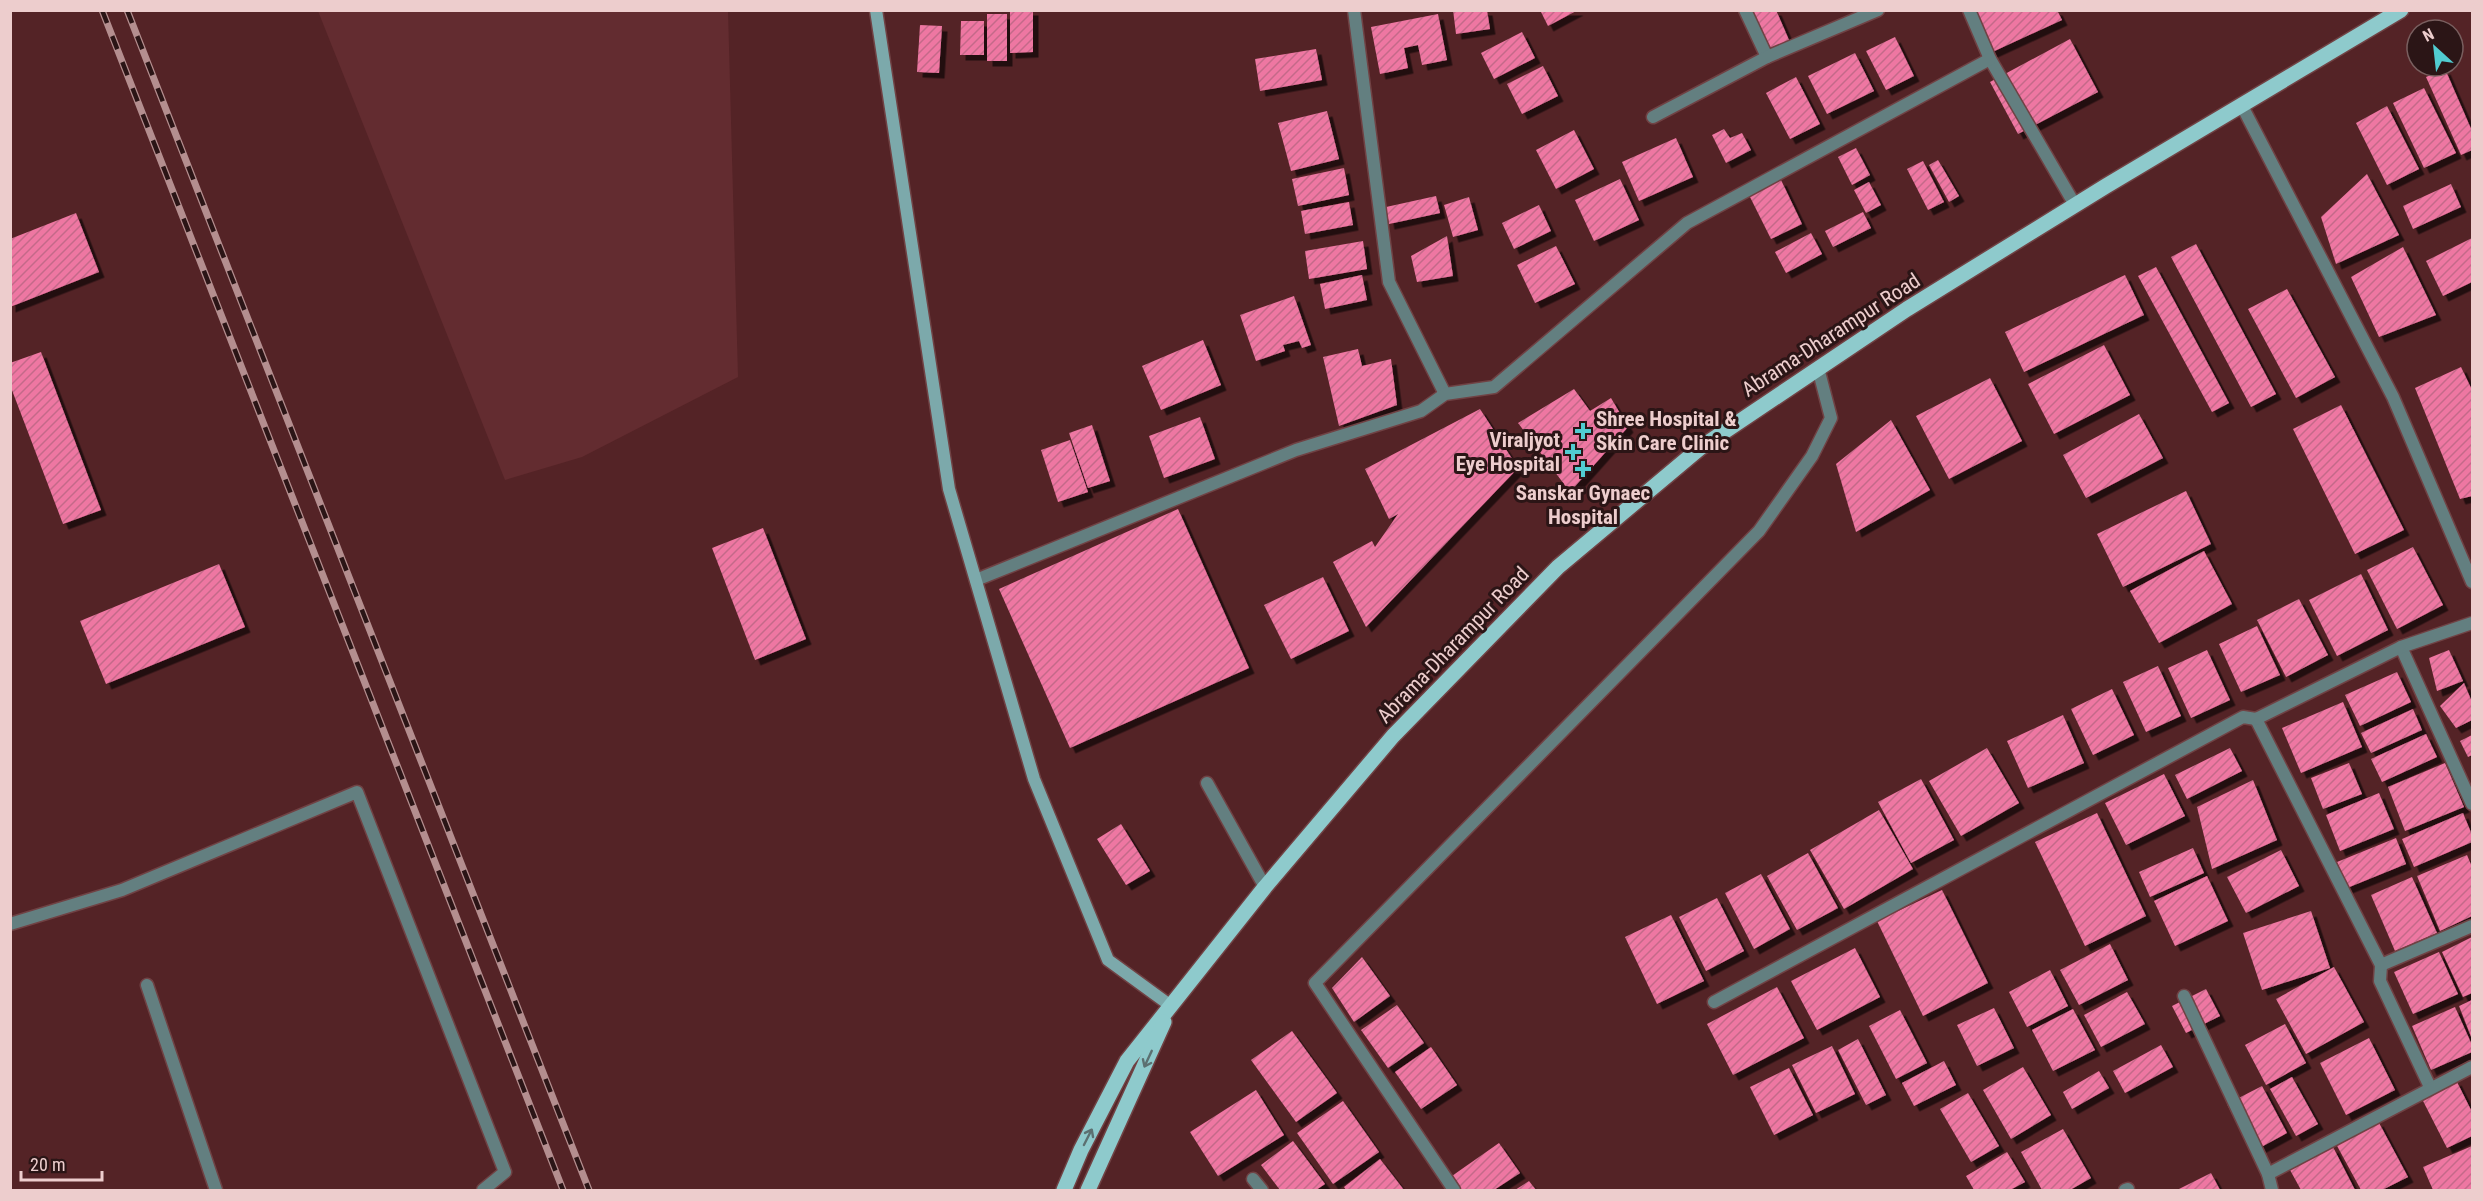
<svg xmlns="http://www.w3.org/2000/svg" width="2483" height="1201" font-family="'Roboto Condensed',sans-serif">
<defs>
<pattern id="building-hatch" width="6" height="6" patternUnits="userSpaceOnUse" patternTransform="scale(1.5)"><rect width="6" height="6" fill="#ee77a2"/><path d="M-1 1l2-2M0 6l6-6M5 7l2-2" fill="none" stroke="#c46989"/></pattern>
<filter id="shadow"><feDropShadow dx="5.5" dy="5.5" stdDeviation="0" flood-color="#0009"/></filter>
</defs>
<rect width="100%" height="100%" fill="#542326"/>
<polygon fill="#632c30" points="318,11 728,11 738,377 582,457 505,480"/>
<g fill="url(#building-hatch)" filter="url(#shadow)">
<polygon points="1010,10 1033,10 1033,52 1010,53"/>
<polygon points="1453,10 1487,10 1490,29 1456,34"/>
<polygon points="1540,10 1578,10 1548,26"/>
<polygon points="1741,10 1776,10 1789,40 1761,53"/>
<polygon points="1968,10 2057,10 2062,20 1988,54"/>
<rect x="987" y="14" width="20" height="47"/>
<polygon points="1438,14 1447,60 1422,65 1418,45 1404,48 1408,68 1380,74 1371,27"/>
<polygon points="961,21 984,21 984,55 960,55"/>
<polygon points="920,25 942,26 939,73 917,72"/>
<polygon points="1522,32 1535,58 1494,79 1481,53"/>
<polygon points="1895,37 1914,76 1886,90 1866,51"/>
<polygon points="2070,39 2098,92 2018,134 1990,82"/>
<polygon points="1316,49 1322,80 1260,91 1255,59"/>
<polygon points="1855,53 1874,91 1827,114 1808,76"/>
<polygon points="1543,66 1558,96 1522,114 1507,84"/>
<polygon points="2445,69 2472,131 2472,150 2461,155 2426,77"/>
<polygon points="1796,77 1820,124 1790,139 1766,93"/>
<polygon points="2424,88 2456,153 2424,168 2393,103"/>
<polygon points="2387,106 2419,169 2387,185 2356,123"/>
<polygon points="1327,111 1339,159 1291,171 1278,123"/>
<polygon points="1724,129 1730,138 1742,133 1751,150 1726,163 1712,135"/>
<polygon points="1574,130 1594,169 1556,189 1536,150"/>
<polygon points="1676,138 1693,177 1639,201 1622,162"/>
<polygon points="1856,148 1870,175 1852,185 1838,157"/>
<polygon points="1938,160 1959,196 1949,202 1929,165"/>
<polygon points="1923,161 1944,202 1928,210 1907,169"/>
<polygon points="1344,168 1349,195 1298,206 1292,179"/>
<polygon points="2367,174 2399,235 2336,264 2321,217"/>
<polygon points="1620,179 1639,220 1594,241 1575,200"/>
<polygon points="1781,180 1802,224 1771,239 1749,195"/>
<polygon points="1869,182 1881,205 1866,213 1854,190"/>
<polygon points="2451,184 2461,207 2413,229 2403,206"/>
<polygon points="1436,196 1440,213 1389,224 1386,207"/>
<polygon points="1469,197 1478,230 1453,237 1444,205"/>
<polygon points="1349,202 1353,225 1305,234 1301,211"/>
<polygon points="1539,205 1551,231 1514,249 1502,223"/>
<polygon points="1863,212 1871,228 1833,247 1825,231"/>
<polygon points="76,213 99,272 10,307 10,239"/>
<polygon points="1811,233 1822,254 1786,273 1775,252"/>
<polygon points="1447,236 1453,276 1417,282 1411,256"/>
<polygon points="2472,238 2472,282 2443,296 2426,261"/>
<polygon points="1363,241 1367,269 1309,279 1305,251"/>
<polygon points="2196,244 2276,394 2251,407 2171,257"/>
<polygon points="1556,246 1575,284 1535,303 1517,265"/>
<polygon points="2403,247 2436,315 2379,337 2351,277"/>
<polygon points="2156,267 2229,403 2212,412 2138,276"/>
<polygon points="1362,275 1367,300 1325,309 1320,284"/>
<polygon points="2125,275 2144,315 2024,372 2005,332"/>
<polygon points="2287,289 2335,377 2296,398 2248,309"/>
<polygon points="1294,296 1311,345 1302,348 1299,341 1283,345 1285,351 1256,361 1240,315"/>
<polygon points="1203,340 1221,385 1161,410 1142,366"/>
<polygon points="2104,345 2130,395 2054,434 2028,384"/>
<polygon points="1358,349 1362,366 1391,359 1397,405 1339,426 1323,357"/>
<polygon points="41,352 101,510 63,524 10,385 10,363"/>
<polygon points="2461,367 2472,390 2472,496 2460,499 2415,388"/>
<polygon points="1990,378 2022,441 1949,479 1916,416"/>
<polygon points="1574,389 1590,411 1611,398 1628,427 1570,492 1518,423"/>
<polygon points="2341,405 2404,530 2355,554 2293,429"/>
<polygon points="1480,409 1518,468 1366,627 1333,562 1372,541 1375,547 1398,514 1389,519 1365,469"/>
<polygon points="2139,414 2163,458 2086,498 2063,455"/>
<polygon points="1200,417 1215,459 1164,478 1149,436"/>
<polygon points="1891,420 1930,490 1856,532 1836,464"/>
<polygon points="1092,425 1110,481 1088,488 1069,433"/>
<polygon points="1070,440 1088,492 1058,502 1041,450"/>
<polygon points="2186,491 2211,544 2123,587 2097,534"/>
<polygon points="1178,509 1249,668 1070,748 999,589"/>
<polygon points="763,528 806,639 755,660 712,548"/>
<polygon points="2413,547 2443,605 2397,629 2367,570"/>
<polygon points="2204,551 2232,604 2159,643 2130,591"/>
<polygon points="219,564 245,627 106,684 80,621"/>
<polygon points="2361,574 2388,630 2337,656 2309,600"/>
<polygon points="1323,577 1349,631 1291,659 1264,605"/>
<polygon points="2299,599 2328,655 2286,677 2257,620"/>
<polygon points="2257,626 2280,675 2241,692 2219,644"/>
<polygon points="2207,650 2230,700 2191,718 2168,668"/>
<polygon points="2449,650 2463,681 2437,691 2429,658"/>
<polygon points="2158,666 2181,716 2146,732 2123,682"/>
<polygon points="2397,672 2411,702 2360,726 2345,695"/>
<polygon points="2464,683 2472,702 2472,720 2456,728 2440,706"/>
<polygon points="2112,689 2134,735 2093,755 2071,709"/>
<polygon points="2343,702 2362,747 2301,773 2282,728"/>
<polygon points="2413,709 2422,730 2371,753 2361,733"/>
<polygon points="2063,715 2084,763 2028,788 2007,741"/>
<polygon points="2426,734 2437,757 2382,782 2371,759"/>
<polygon points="2472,735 2472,755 2468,757 2460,741"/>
<polygon points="1987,748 2019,803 1961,836 1929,781"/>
<polygon points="2230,748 2242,771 2187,799 2175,775"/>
<polygon points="2349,763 2362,794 2323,809 2311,778"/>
<polygon points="2445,763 2464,807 2405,831 2388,787"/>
<polygon points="2164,774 2185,816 2126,845 2105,803"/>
<polygon points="1921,779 1954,840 1911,863 1878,802"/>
<polygon points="2253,780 2277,840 2212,869 2197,807"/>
<polygon points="2379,793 2394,829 2340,851 2326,815"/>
<polygon points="1879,810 1913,869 1844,909 1810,850"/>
<polygon points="2097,813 2146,916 2085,946 2035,842"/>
<polygon points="2463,813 2472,835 2472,842 2414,867 2402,839"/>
<polygon points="1121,824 1150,871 1126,885 1097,839"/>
<polygon points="2396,838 2406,864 2347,888 2337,862"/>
<polygon points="2193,848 2204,873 2150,897 2139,872"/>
<polygon points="2281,850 2299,886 2246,913 2227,877"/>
<polygon points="1808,853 1838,908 1797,930 1767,876"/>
<polygon points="2467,855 2472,867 2472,916 2440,931 2417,876"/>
<polygon points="1761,874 1790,929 1754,949 1725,893"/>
<polygon points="2207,876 2228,921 2175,946 2154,901"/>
<polygon points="2412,877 2437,933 2395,951 2371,895"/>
<polygon points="1942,890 1988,983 1923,1016 1877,921"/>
<polygon points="1717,898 1744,951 1706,971 1679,917"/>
<polygon points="2311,911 2330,968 2262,990 2243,933"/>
<polygon points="1671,915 1704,981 1657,1004 1625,937"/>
<polygon points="2472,937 2472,993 2463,997 2442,952"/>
<polygon points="2110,944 2128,980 2079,1005 2060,970"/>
<polygon points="1855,948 1880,997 1817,1030 1791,981"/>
<polygon points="2439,952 2458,994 2413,1014 2394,972"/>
<polygon points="1362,957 1390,996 1354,1022 1332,988"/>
<polygon points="2334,967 2364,1022 2306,1054 2276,999"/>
<polygon points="2050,970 2068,1006 2027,1027 2009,992"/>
<polygon points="1777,987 1804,1038 1733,1075 1707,1024"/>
<polygon points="2206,989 2220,1016 2186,1033 2172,1006"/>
<polygon points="2127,992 2145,1024 2101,1047 2084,1015"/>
<polygon points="2472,1000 2472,1039 2459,1006"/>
<polygon points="1397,1005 1424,1043 1388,1068 1361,1030"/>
<polygon points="2455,1007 2472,1045 2472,1052 2431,1070 2412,1026"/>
<polygon points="1994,1008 2014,1048 1977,1066 1957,1025"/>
<polygon points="2073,1009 2095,1050 2053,1071 2032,1030"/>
<polygon points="1900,1010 1927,1063 1896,1079 1869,1026"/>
<polygon points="2285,1024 2306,1063 2266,1085 2245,1045"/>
<polygon points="1292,1031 1337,1093 1296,1122 1251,1060"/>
<polygon points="2369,1038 2395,1090 2346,1115 2320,1063"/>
<polygon points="1858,1039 1886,1095 1866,1105 1838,1050"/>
<polygon points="2161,1045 2173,1067 2125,1093 2113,1071"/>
<polygon points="1832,1046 1855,1094 1816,1113 1792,1065"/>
<polygon points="1431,1047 1457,1085 1421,1109 1395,1072"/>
<polygon points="1944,1061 1956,1085 1914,1106 1902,1083"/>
<polygon points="2023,1067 2051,1115 2011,1139 1983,1090"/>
<polygon points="1789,1068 1813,1115 1774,1135 1750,1087"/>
<polygon points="2099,1071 2109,1088 2072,1109 2063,1092"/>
<polygon points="2292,1077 2318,1124 2296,1136 2270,1089"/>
<polygon points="2456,1080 2472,1112 2472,1136 2447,1148 2421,1097"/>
<polygon points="2262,1086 2287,1133 2252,1152 2227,1104"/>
<polygon points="1256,1090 1284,1135 1218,1176 1190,1132"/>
<polygon points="1968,1093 1999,1146 1971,1162 1940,1109"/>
<polygon points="1343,1101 1379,1152 1333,1184 1297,1133"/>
<polygon points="2378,1121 2408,1177 2382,1190 2361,1190 2336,1144"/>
<polygon points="2063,1129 2091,1178 2070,1190 2042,1190 2021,1152"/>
<polygon points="1293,1141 1325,1184 1316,1190 1280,1190 1261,1165"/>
<polygon points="1499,1143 1520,1173 1494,1190 1457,1190 1449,1178"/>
<polygon points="2472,1146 2472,1190 2433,1190 2423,1167"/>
<polygon points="2333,1147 2355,1190 2301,1190 2290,1170"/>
<polygon points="2007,1152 2025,1182 2010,1190 1974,1190 1966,1176"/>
<polygon points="1380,1159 1404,1190 1346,1190 1344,1187"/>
<polygon points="2211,1173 2220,1190 2177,1190"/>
<polygon points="1529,1181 1536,1190 1515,1190"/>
</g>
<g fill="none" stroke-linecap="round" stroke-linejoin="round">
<g stroke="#704244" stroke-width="15">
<g id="street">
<polyline points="1354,10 1389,282 1445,394"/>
<polyline points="1745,10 1767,57"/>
<polyline points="1969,10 1990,59 2075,205"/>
<polyline points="2241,104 2393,397 2472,582"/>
<polyline points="1653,117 1767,57 1878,10"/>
<polyline points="976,580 1296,450 1421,411 1445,394 1494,387 1687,223 1990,59"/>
<polyline points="2401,647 2472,804"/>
<polyline points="2256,719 2381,965 2380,981 2430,1087"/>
<polyline points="1207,783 1265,887"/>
<polyline points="10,924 122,890 357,792 505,1172 483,1190"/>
<polyline points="2381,965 2472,926"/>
<polyline points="147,985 216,1190"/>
<polyline points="2184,996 2268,1174 2272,1190"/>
<polyline points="1714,1002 2243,717 2256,719 2401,647 2472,623"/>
<polyline points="2268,1174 2472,1067"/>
<polyline points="1253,1179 1262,1190"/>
<polyline points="1454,1190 1315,983 1759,531 1812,456 1831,418 1818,368"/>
<polyline points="2125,1190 2128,1189"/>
</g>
</g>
<g stroke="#704244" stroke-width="15">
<polyline id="secondary" points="876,10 949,489 1034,779 1108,960 1171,1006"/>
</g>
<g stroke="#704244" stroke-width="18">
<g id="primary">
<polyline points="1064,1190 1081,1150 1127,1061 1265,887 1393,736 1558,567 1700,448 1907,309 2106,186 2401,10"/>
<polyline points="1088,1190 1164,1022"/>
</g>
</g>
<use href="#street" stroke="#637f80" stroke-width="12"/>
<use href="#secondary" stroke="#7ca9ab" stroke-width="12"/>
<use href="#primary" stroke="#8ecacc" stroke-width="15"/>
<g stroke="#b48e8f" stroke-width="7">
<g id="rail">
<polyline points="102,10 563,1190"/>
<polyline points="127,10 589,1190"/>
</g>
</g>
<use href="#rail" stroke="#2b1516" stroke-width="4.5" stroke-dasharray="14" stroke-linecap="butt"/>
</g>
<defs><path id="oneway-shaft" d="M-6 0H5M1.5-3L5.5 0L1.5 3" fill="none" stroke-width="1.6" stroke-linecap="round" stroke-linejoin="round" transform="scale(1.5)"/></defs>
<g stroke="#5c7071">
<use href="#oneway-shaft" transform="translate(1148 1059) rotate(115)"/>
<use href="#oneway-shaft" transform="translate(1088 1137) rotate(-63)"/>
</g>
<g fill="#51ccd1" stroke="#2b1516" stroke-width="2">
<path d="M1580 422h6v6h6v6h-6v6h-6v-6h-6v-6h6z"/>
<path d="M1570 443h6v6h6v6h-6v6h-6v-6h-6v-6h6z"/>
<path d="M1580 460h6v6h6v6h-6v6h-6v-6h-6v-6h6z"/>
</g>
<g text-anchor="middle" stroke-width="6" stroke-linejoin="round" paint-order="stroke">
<g font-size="21" fill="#edcdcd" stroke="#2b1516">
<text transform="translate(1831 335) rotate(-33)" y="7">Abrama-Dharampur Road</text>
<text transform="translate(1453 645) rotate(-46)" y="7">Abrama-Dharampur Road</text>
</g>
<g font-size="21" font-weight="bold" fill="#edcdcd" stroke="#2b1516" text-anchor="start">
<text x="1596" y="426">Shree Hospital &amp;<tspan x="1596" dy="24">Skin Care Clinic</tspan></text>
<text x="1560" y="447" text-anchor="end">Viraljyot<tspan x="1560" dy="24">Eye Hospital</tspan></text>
<text x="1583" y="500" text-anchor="middle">Sanskar Gynaec<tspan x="1583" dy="24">Hospital</tspan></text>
</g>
</g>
<rect width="2483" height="1201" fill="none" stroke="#edcdcd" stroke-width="24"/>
<g transform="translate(2435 48) rotate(333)"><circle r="28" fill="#2b1516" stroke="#795f5f" stroke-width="1.5"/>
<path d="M0-4.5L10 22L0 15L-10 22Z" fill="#51ccd1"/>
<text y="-9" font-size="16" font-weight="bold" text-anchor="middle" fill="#edcdcd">N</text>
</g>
<path d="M21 1171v9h81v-9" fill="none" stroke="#edcdcd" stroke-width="3"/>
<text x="30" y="1171" font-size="18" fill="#edcdcd" stroke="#2b1516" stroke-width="4.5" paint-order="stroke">20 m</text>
</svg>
